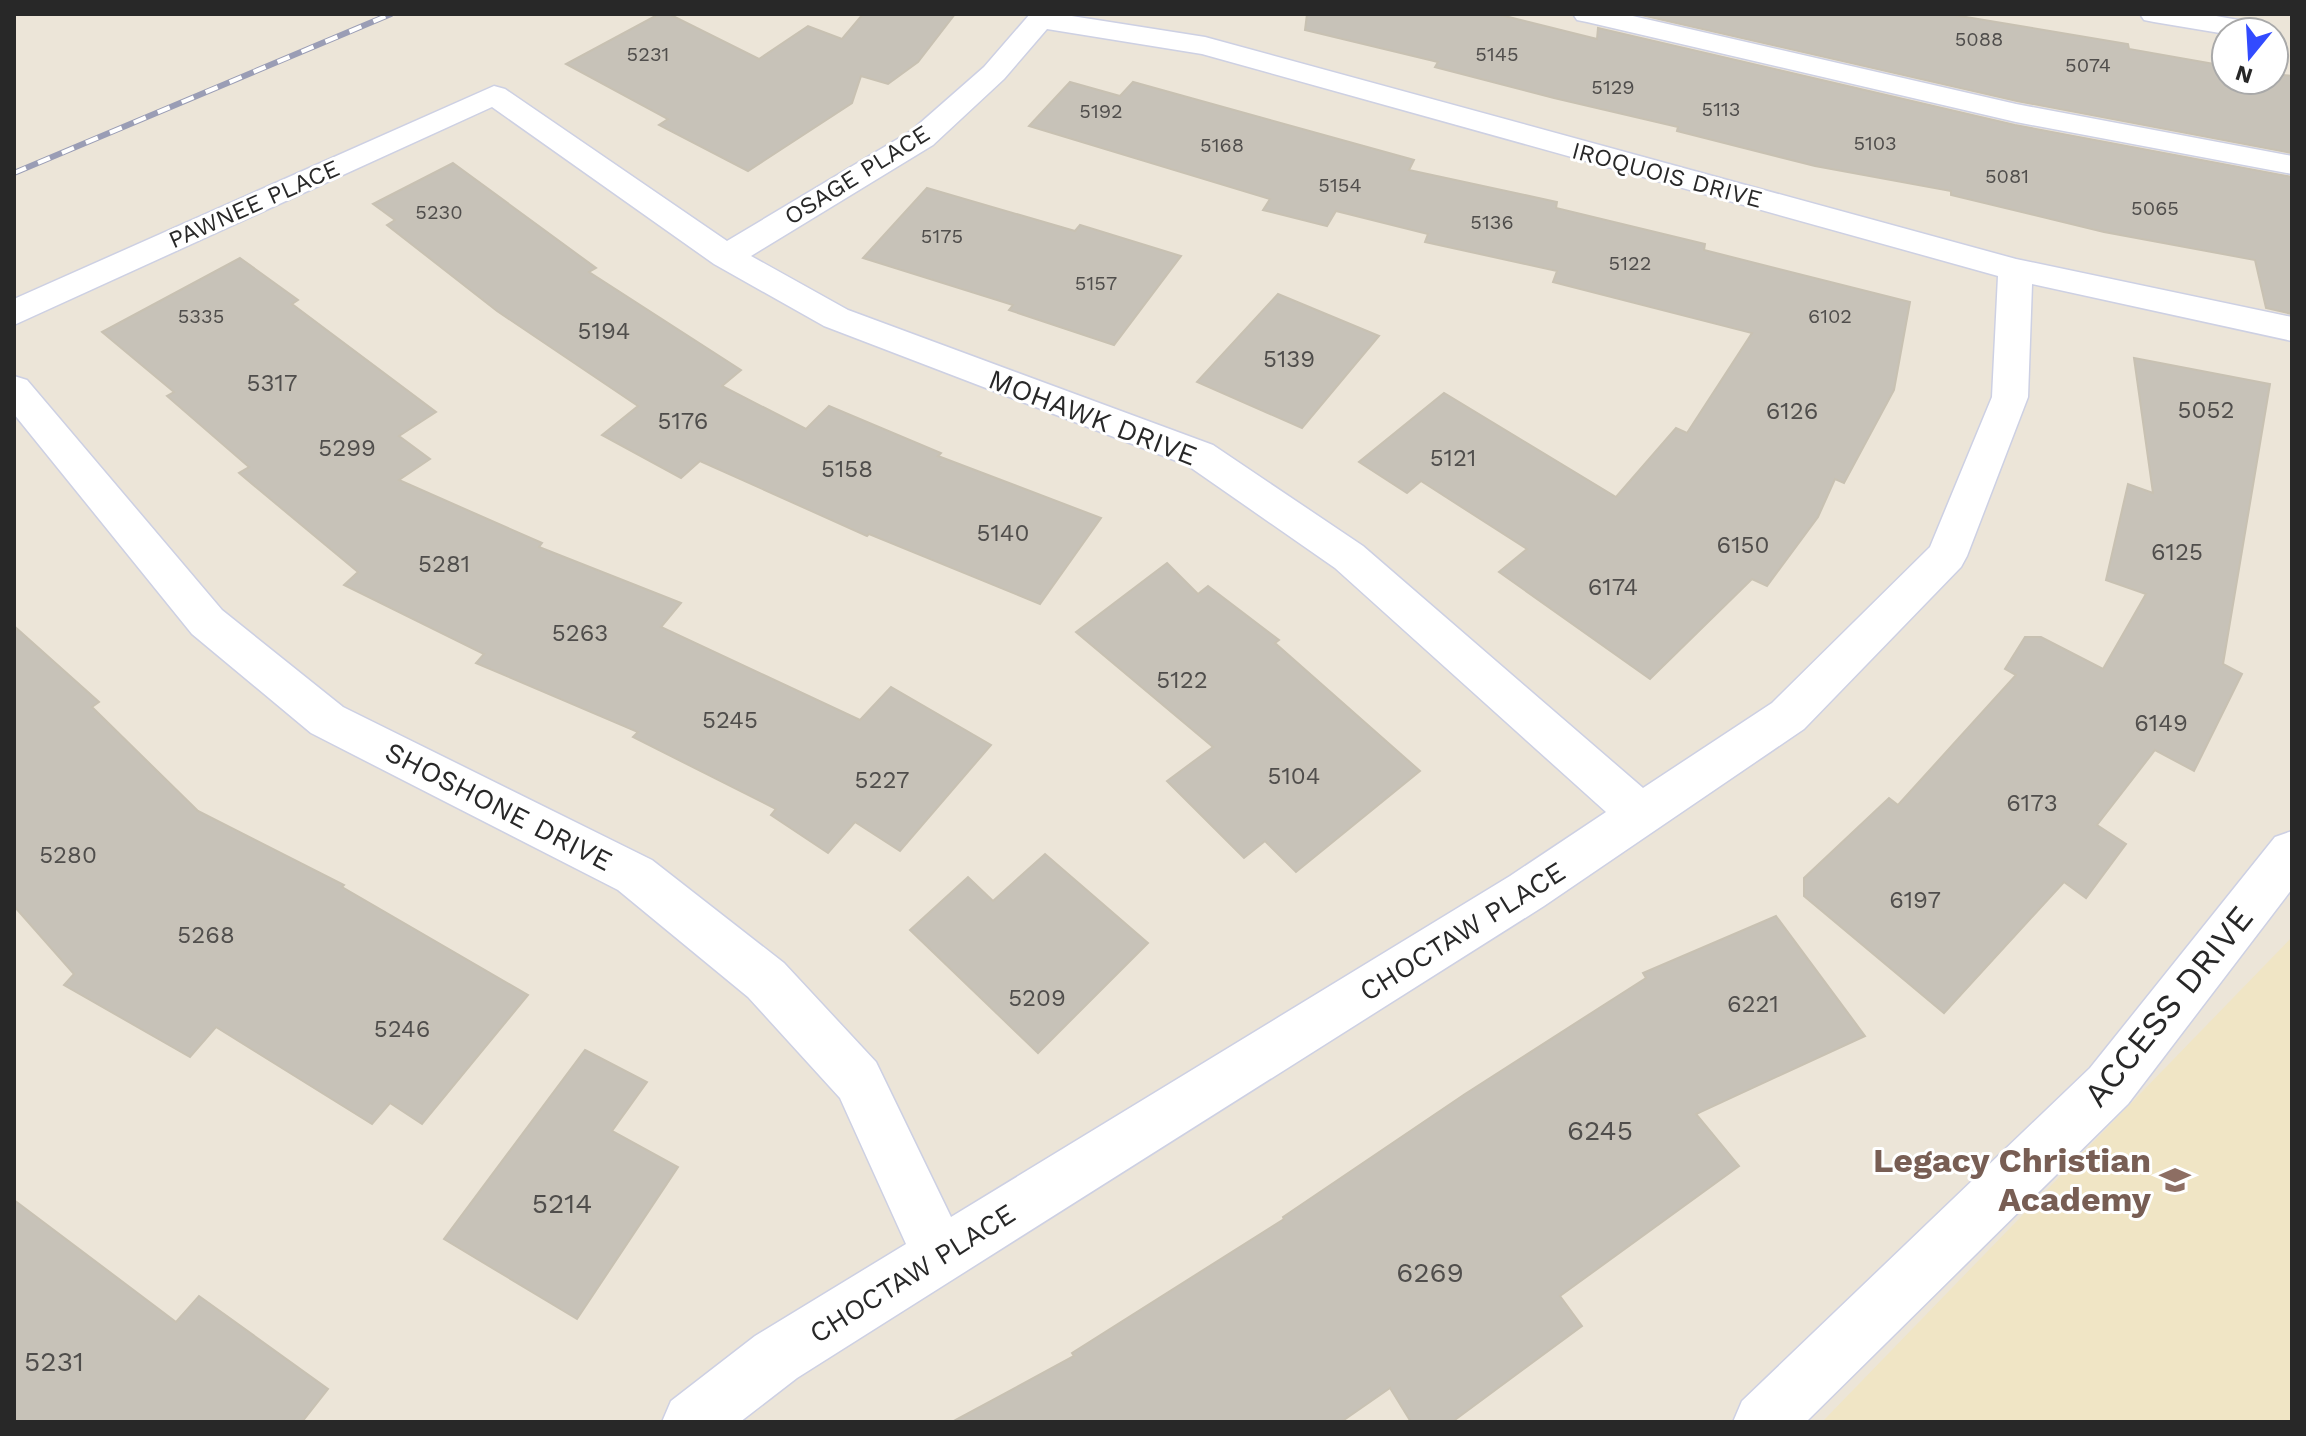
<svg xmlns="http://www.w3.org/2000/svg" width="2306" height="1436" font-family="'Work Sans',sans-serif">
<rect width="100%" height="100%" fill="#ece5d8"/>
<polygon fill="#f0e5c5" points="2292,937 2292,1422 1822,1422"/>
<g fill="#c7c2b8" stroke="#c8c1b2" stroke-width="2">
<polygon points="659,14 669,14 759,59 808,26 842,39 863,14 955,14 918,62 888,84 861,76 852,103 748,171 659,125 668,119 566,64"/>
<polygon points="1307,14 1497,14 1597,39 1598,28 2015,125 2292,177 2292,314 2266,308 2255,260 2104,232 1951,195 1951,191 1815,166 1677,131 1678,127 1554,98 1435,67 1438,62 1305,30"/>
<polygon points="1637,14 1948,14 2128,44 2129,49 2226,66 2226,80 2274,80 2274,74 2292,76 2292,153 2017,101"/>
<polygon points="1070,82 1120,96 1133,82 1414,160 1409,170 1557,202 1556,208 1705,244 1704,250 1910,302 1894,390 1844,483 1835,479 1818,517 1767,586 1752,579 1650,679 1499,572 1527,549 1421,481 1407,493 1359,462 1444,393 1616,497 1676,428 1687,433 1752,333 1553,282 1557,271 1425,242 1428,234 1336,211 1327,226 1263,210 1270,199 1029,126"/>
<polygon points="453,163 596,268 589,272 741,370 722,386 806,429 829,406 941,453 938,456 1101,518 1040,604 869,534 867,536 700,461 681,478 602,435 638,406 497,311 387,225 395,220 373,204"/>
<polygon points="927,188 1075,231 1080,225 1181,256 1114,345 1009,310 1013,305 863,258"/>
<polygon points="240,258 298,300 292,304 436,412 399,436 430,459 399,480 542,543 539,547 681,603 661,627 860,720 891,687 991,745 900,851 855,822 828,853 771,815 776,809 633,737 638,732 476,663 484,654 344,585 358,572 239,473 249,467 167,396 174,392 102,332"/>
<polygon points="1278,294 1379,336 1302,428 1197,382"/>
<polygon points="2134,358 2270,384 2223,664 2242,674 2194,771 2155,750 2097,825 2126,844 2086,898 2064,882 1944,1013 1804,896 1804,878 1889,798 1898,805 2016,675 2005,669 2025,637 2041,637 2103,669 2146,594 2106,580 2128,484 2153,493"/>
<polygon points="1167,563 1198,594 1208,586 1279,640 1275,643 1420,771 1296,872 1265,841 1244,858 1167,781 1213,747 1076,632"/>
<polygon points="14,626 99,702 92,707 198,811 344,885 342,887 528,995 422,1124 390,1103 372,1124 216,1027 190,1057 64,985 74,974 14,906"/>
<polygon points="1045,854 1148,943 1038,1053 910,930 968,877 993,901"/>
<polygon points="1776,916 1865,1036 1696,1114 1739,1166 1560,1296 1582,1326 1452,1422 1411,1422 1390,1388 1341,1422 952,1422 1074,1356 1072,1353 1284,1219 1283,1217 1465,1094 1646,978 1643,973"/>
<polygon points="585,1050 647,1082 612,1131 678,1167 577,1319 444,1239"/>
<polygon points="14,1200 176,1322 199,1296 328,1389 302,1422 14,1422"/>
</g>
<g fill="none" stroke-linecap="round" stroke-linejoin="round">
<g stroke="#cdd0e3" stroke-width="3">
<g id="minor">
<path d="M1030,14H1059L1205,37L2016,259L2292,317V341L2032,284L2028,397L1967,556L1961,567L1804,729L1544,906L797,1378L740,1422H662L671,1401L755,1336L906,1244L840,1098L748,997L618,890L311,733L192,634L14,414V376L27,380L222,610L343,707L652,860L784,963L876,1062L951,1217L1510,876L1606,812L1335,568L1187,465L824,326L714,264L492,107L14,325V299L494,86L505,89L727,241L911,131L984,67ZM1047,29L1202,54L1998,276L1992,397L1930,547L1772,703L1643,788L1363,546L1213,445L848,310L751,256L933,145L1004,79Z"/>
<polygon points="1573,14 1624,14 2016,104 2292,156 2292,174 2016,122 1587,22 1577,20"/>
<polygon points="2140,14 2205,14 2272,26 2276,32 2274,35 2274,32 2226,32 2226,34 2154,22 2144,20"/>
<polygon points="2292,831 2292,889 2128,1104 1806,1422 1733,1422 1742,1401 2090,1068 2275,837"/>
</g>
</g>
<use href="#minor" fill="#fff" fill-rule="evenodd"/>
<g stroke="#9a9db5" stroke-width="6">
<polyline id="rail" points="14,173 391,14"/>
</g>
<use href="#rail" stroke="#fff" stroke-width="4" stroke-dasharray="13" stroke-linecap="butt"/>
</g>
<defs>
<g id="school-bare" transform="scale(2.4)"><path d="M0-5L7-2L0 1L-7-2ZM-4 1L0 2.5L4 1V4Q0 6-4 4Z" fill="#8d6e63" stroke="#fff" stroke-width="2.5" paint-order="stroke"/></g>
</defs>
<g fill-rule="evenodd">
<use href="#school-bare" x="2175" y="1180"/>
</g>
<g text-anchor="middle" stroke-width="6" stroke-linejoin="round" paint-order="stroke">
<g font-size="20" fill="#504e4c">
<text x="1979" y="46">5088</text>
<text x="648" y="61">5231</text>
<text x="1497" y="61">5145</text>
<text x="2088" y="72">5074</text>
<text x="1613" y="94">5129</text>
<text x="1721" y="116">5113</text>
<text x="1101" y="118">5192</text>
<text x="1875" y="150">5103</text>
<text x="1222" y="152">5168</text>
<text x="2007" y="183">5081</text>
<text x="1340" y="192">5154</text>
<text x="2155" y="215">5065</text>
<text x="439" y="219">5230</text>
<text x="1492" y="229">5136</text>
<text x="942" y="243">5175</text>
<text x="1630" y="270">5122</text>
<text x="1096" y="290">5157</text>
<text x="201" y="323">5335</text>
<text x="1830" y="323">6102</text>
</g>
<g font-size="24" fill="#282828" stroke="#fff">
<text transform="translate(857 175) rotate(-32)" y="8">OSAGE PLACE</text>
<text transform="translate(1667 175) rotate(15)" y="8">IROQUOIS DRIVE</text>
<text transform="translate(254 204) rotate(-24)" y="8">PAWNEE PLACE</text>
</g>
<g font-size="24" fill="#504e4c">
<text x="604" y="339">5194</text>
<text x="1289" y="367">5139</text>
<text x="272" y="391">5317</text>
<text x="2206" y="418">5052</text>
<text x="1792" y="419">6126</text>
<text x="683" y="429">5176</text>
<text x="347" y="456">5299</text>
<text x="1453" y="466">5121</text>
<text x="847" y="477">5158</text>
<text x="1003" y="541">5140</text>
<text x="1743" y="553">6150</text>
<text x="2177" y="560">6125</text>
<text x="444" y="572">5281</text>
<text x="1613" y="595">6174</text>
<text x="580" y="641">5263</text>
<text x="1182" y="688">5122</text>
<text x="730" y="728">5245</text>
<text x="2161" y="731">6149</text>
<text x="1294" y="784">5104</text>
<text x="882" y="788">5227</text>
<text x="2032" y="811">6173</text>
<text x="68" y="863">5280</text>
<text x="1915" y="908">6197</text>
<text x="206" y="943">5268</text>
<text x="1037" y="1006">5209</text>
<text x="1753" y="1012">6221</text>
<text x="402" y="1037">5246</text>
</g>
<g font-size="28" fill="#282828" stroke="#fff">
<text transform="translate(1093 417) rotate(21)" y="10">MOHAWK DRIVE</text>
<text transform="translate(499 806) rotate(27)" y="10">SHOSHONE DRIVE</text>
<text transform="translate(1462 931) rotate(-32)" y="10">CHOCTAW PLACE</text>
<text transform="translate(912 1273) rotate(-32)" y="10">CHOCTAW PLACE</text>
</g>
<g font-size="28" fill="#504e4c">
<text x="1600" y="1140">6245</text>
<text x="562" y="1213">5214</text>
<text x="1430" y="1282">6269</text>
<text x="54" y="1371">5231</text>
</g>
<g font-size="34" fill="#282828" stroke="#fff">
<text transform="translate(2168 1006) rotate(-51)" y="12">ACCESS DRIVE</text>
</g>
<g font-size="34" font-weight="bold" fill="#785e54" stroke="#fff" text-anchor="end">
<text x="2151" y="1172">Legacy Christian<tspan x="2151" dy="39">Academy</tspan></text>
</g>
</g>
<rect width="2306" height="1436" fill="none" stroke="#282828" stroke-width="32"/>
<g transform="translate(2250 56) rotate(198)"><circle r="38" fill="#ffffff" stroke="#a9a9a9" stroke-width="2"/>
<path d="M0-6L14 30L0 20L-14 30Z" fill="#324bff"/>
<text y="-12" font-size="22" font-weight="bold" text-anchor="middle" fill="#282828">N</text>
</g>
</svg>
